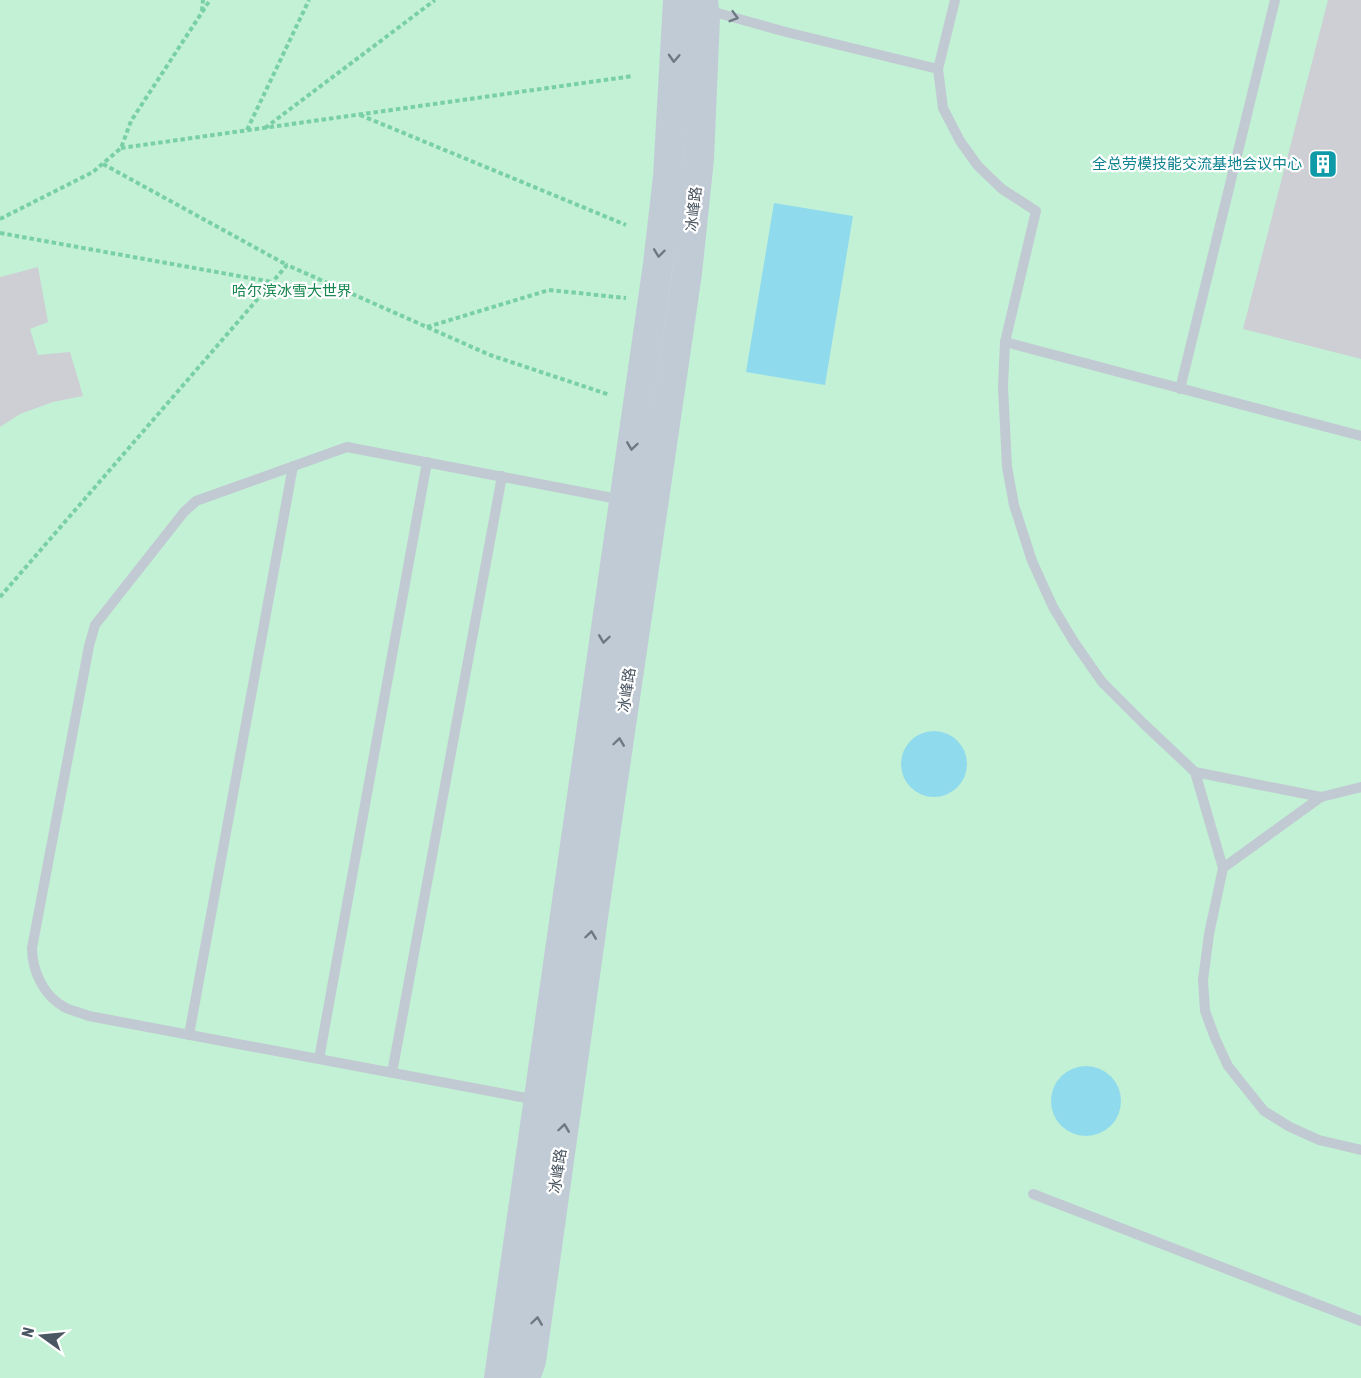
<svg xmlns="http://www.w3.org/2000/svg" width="1361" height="1378" font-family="'Asap Condensed','Noto Sans SC',sans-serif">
<rect width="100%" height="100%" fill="#f5f3f3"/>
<rect fill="#c3f1d5" x="0" y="0" width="1361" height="1378"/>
<g fill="#90daee">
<polygon points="774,203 853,216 825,385 746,372"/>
<circle cx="934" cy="764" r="33"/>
<circle cx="1086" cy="1101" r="35"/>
</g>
<g fill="#cdcfd5">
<polygon points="1328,0 1361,0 1361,359 1243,329"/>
<polygon points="38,267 48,322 30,329 38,355 70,352 83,396 53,402 20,414 0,427 0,277"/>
</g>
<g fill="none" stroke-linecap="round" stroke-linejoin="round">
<g stroke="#7ad0a6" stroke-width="4" stroke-dasharray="4.5 3" stroke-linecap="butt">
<polyline points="202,11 203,0"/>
<polyline points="360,115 626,225"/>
<polyline points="265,128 435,0"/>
<polyline points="247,130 309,0"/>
<polyline points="121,148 633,76"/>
<polyline points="103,164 287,265"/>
<polyline points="0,219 93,172 121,148 131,121 210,0"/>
<polyline points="0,233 272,282"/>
<polyline points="427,327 549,290 626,298"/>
<polyline points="0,597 287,265 490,355 610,395"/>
</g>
<g stroke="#c1cad2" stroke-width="10">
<polyline points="955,0 938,69 943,108 960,141 978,166 1002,189 1036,211 1005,342 1003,387 1007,467 1014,505 1032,561 1053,607 1074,642 1102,682 1144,724 1195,772 1223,868 1209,934 1203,980 1205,1011 1215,1038 1228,1066 1264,1111 1290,1127 1319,1140 1361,1150"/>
<polyline points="707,10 786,32 938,69"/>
<polyline points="1005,342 1361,436"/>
<polyline points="1180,389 1275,0"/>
<polyline points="1195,772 1321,797"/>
<polyline points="1223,868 1321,797 1361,787"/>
<polyline points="189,1035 293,466"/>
<polyline points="319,1059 427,462"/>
<polyline points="392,1073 502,476"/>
<path d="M537,1100L89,1016C81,1013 73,1011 66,1008C44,997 32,971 32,948L89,646L95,625L184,512L196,501L347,447L623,500"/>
<polyline points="1033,1194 1361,1321"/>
</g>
<g stroke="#c1cbd6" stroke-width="30">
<polyline points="499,1378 658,264 668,177 678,0"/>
<polyline points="525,1378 531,1361 595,903 687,273 699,159 705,18 703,0"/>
</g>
</g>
<defs><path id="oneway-chevron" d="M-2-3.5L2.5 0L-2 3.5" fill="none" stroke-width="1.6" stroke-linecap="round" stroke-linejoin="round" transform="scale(1.5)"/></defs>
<use stroke="#6e7983" href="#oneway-chevron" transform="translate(734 17) rotate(16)"/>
<g stroke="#6e7984">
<use href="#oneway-chevron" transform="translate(674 58) rotate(93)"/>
<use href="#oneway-chevron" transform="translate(659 253) rotate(97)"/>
<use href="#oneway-chevron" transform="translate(632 446) rotate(98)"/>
<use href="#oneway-chevron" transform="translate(604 639) rotate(98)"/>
<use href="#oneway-chevron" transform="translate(619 742) rotate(-82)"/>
<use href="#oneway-chevron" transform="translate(591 935) rotate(-82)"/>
<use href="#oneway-chevron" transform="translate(564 1128) rotate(-82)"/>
<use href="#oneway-chevron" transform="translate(537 1321) rotate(-82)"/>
</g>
<defs>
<g id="building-square" transform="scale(1.5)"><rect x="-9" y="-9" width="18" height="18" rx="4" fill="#0f9aa8" stroke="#fff"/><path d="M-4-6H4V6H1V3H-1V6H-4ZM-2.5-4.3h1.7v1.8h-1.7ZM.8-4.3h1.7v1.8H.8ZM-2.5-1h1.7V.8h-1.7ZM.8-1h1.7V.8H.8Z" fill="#fff"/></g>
</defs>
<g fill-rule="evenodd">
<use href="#building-square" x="1323" y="164"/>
</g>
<g text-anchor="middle" stroke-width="4.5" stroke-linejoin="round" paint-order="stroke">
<g font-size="15" fill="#0d838f" stroke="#fff" text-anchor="end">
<text x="1302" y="169">全总劳模技能交流基地会议中心</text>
</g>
<g font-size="15" fill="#4a5661" stroke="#fff">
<text transform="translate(694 209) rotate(-84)" y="5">冰峰路</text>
<text transform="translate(627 690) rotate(-82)" y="5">冰峰路</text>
<text transform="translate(558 1171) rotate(-82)" y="5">冰峰路</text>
</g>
<g font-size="15" fill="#17864f" stroke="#fff">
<text x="292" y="296">哈尔滨冰雪大世界</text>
</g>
</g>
<g transform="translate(42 1336) rotate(285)" stroke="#ffffff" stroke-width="4.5" paint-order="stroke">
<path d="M0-4.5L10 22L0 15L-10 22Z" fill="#4a5661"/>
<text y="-9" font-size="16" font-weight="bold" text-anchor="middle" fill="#4a5661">N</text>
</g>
</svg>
